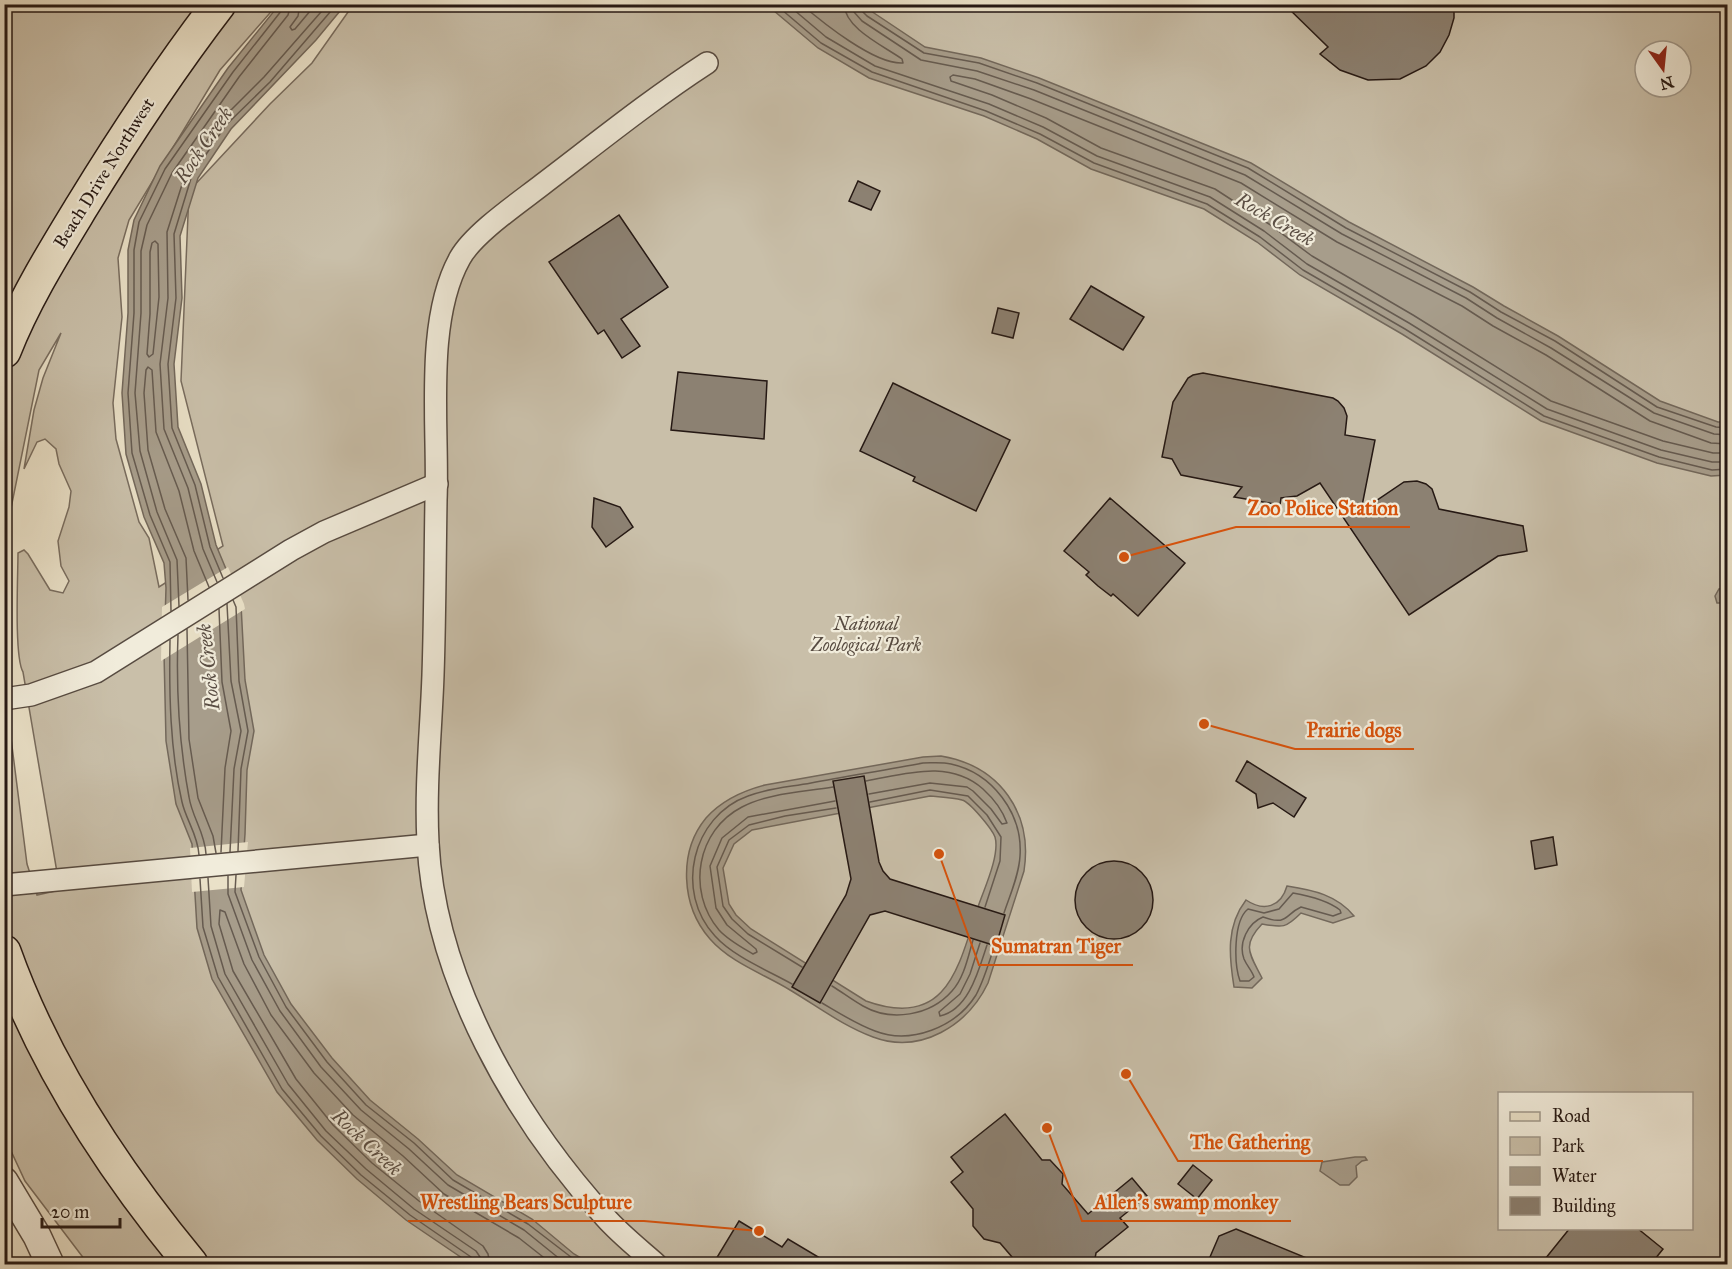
<svg xmlns="http://www.w3.org/2000/svg" width="1732" height="1269" font-family="'IM FELL Great Primer',serif">
<style>
.green{fill:#c9bfa9;stroke:#786c5e;stroke-width:1.5;fill-rule:evenodd}
.water{fill:#a79d8b;stroke:#73685b;stroke-width:1.5;fill-rule:evenodd}
.pier{fill:#eae1c8}
.lines{fill:none;stroke-linecap:round;stroke-linejoin:round}
.shore{stroke:#665b50;stroke-width:1.5}
.building{fill:#8c8172;stroke:#261914;stroke-width:1.5}
.minor-casing{stroke:#574b41;stroke-width:24}
.tertiary-casing{stroke:#574b41;stroke-width:30}
.primary-casing{stroke:#261914;stroke-width:36}
.minor{stroke:#f1ecdb;stroke-width:21}
.tertiary{stroke:#f1ecdb;stroke-width:27}
.primary{stroke:#eae1c8;stroke-width:33}
.labels{text-anchor:middle;dominant-baseline:central;stroke-width:4.5;stroke-linejoin:round;paint-order:stroke}
.street-label{font-size:18px;fill:#261914;stroke:#f1ecdb}
.park-label{font-size:18px;font-style:italic;fill:#574b41;stroke:#f1ecdb}
.water-label{font-size:20px;font-style:italic;fill:#5a4e44;stroke:#f1ecdb}
.leader{fill:none;stroke:#d5530d;stroke-width:2}
.callout-dot{fill:#d5530d;stroke:#f1ecdb;stroke-width:2}
.callout-label{font-size:20px;text-anchor:middle;font-weight:bold;fill:#d5530d;stroke:#f1ecdb;stroke-width:4.5;stroke-linejoin:round;paint-order:stroke}
</style>
<rect width="100%" height="100%" fill="#eae1c8"/>
<filter id="stains"><feTurbulence type="fractalNoise" baseFrequency=".00333" numOctaves="4"/><feColorMatrix values="0 0 0 0 .2 0 0 0 0 .09 0 0 0 0 .02 0 0 0 .5 -.17"/></filter>
<radialGradient id="worn" r=".72"><stop offset=".6" stop-color="#630" stop-opacity="0"/><stop offset="1" stop-color="#630" stop-opacity=".3"/></radialGradient>
<!-- green -->
<path class="green" d="M5,5H277L220,70L129,220L118,258L122,317L113,403L116,439L139,522L149,538L159,587L223,546L181,381L189,191L270,104L312,63L353,5H1727V1264H88L25,1181L5,1138ZM1645,51H1681V87H1645ZM61,333L43,378L34,410L24,469L37,442L45,439L56,449L59,464L71,491L69,507L58,541L61,566L69,581L63,593L50,590L28,554L24,550L18,553C18,575 14,657 23,672L60,890L37,895L27,864L7,707L8,523L39,370ZM1500,1094H1692V1228H1500Z"/>
<!-- water -->
<g class="water">
<polygon points="279,5 345,5 316,40 231,129 198,178 180,236 182,298 174,364 178,427 201,484 216,545 241,605 245,680 254,731 247,770 245,834 241,890 264,955 291,1004 332,1058 370,1100 418,1139 457,1175 532,1219 574,1254 591,1264 471,1264 406,1220 357,1179 317,1140 277,1092 212,979 197,928 192,844 176,804 166,741 164,653 166,588 164,563 144,517 126,454 122,393 128,313 128,250 134,220 160,166 228,68"/>
<polygon points="767,5 864,5 871,11 925,47 981,58 1039,78 1251,163 1349,222 1473,287 1504,306 1558,336 1660,401 1718,422 1727,422 1727,475 1711,476 1657,463 1541,421 1402,334 1300,275 1257,242 1204,209 1091,169 1037,139 984,116 869,78 818,48"/>
<polygon points="1727,582 1727,599 1723,603 1717,603 1715,596 1719,589 1723,588"/>
<path d="M941,756C1000,766 1033,813 1024,871L988,983C968,1025 921,1055 873,1037C843,1026 817,1006 790,990C764,974 731,963 710,939C681,906 678,852 706,818C722,800 742,791 765,785L923,757ZM930,796C940,797 952,797 962,800C970,802 992,829 995,837C1000,854 985,887 979,904C959,964 949,1031 866,1001L751,929L736,915L729,904L723,868L734,844L752,830Z"/>
<path d="M1287,886C1313,890 1337,895 1354,916L1333,923L1301,913C1286,928 1283,928 1262,924C1241,946 1250,954 1262,978L1252,988L1234,987C1229,956 1226,926 1246,900C1264,912 1281,907 1287,886Z"/>
<polygon points="1355,1157 1365,1157 1367,1160 1362,1161 1356,1166 1357,1177 1349,1185 1340,1185 1320,1171 1322,1162"/>
</g>
<!-- pier -->
<g class="pier">
<polygon points="228,567 244,604 245,609 161,661 162,607"/>
<polygon points="248,842 244,887 192,892 190,848"/>
</g>
<g class="lines">
<!-- shore -->
<g class="shore">
<polyline points="300,4 298,16 290,27 292,30 295,29 316,4"/>
<polyline points="775,4 821,43 872,72 986,111 1040,134 1094,163 1207,204 1260,237 1303,270 1405,329 1544,416 1659,457 1712,470 1728,469"/>
<polyline points="787,4 826,37 875,66 989,104 1043,127 1097,156 1210,197 1264,231 1307,264 1409,323 1547,409 1661,450 1712,462 1728,462"/>
<path d="M801,4C822,22 875,65 903,63L902,59C884,46 845,29 844,4"/>
<polyline points="853,4 854,12 862,21 921,60 977,71 1034,90 1245,175 1342,234 1466,298 1497,318 1551,348 1654,413 1714,434 1728,435"/>
<polyline points="861,4 861,10 867,16 924,53 979,63 1037,83 1248,168 1346,228 1470,292 1501,312 1555,341 1657,407 1716,427 1728,428"/>
<polygon points="155,241 158,244 159,297 153,354 149,357 147,354 150,314 150,252 152,243"/>
<polyline points="1728,444 1711,443 1650,421 1546,355 1493,326 1462,306 1337,242 1241,183 1031,99 975,79 953,75 950,77 951,81 992,95 1046,118 1101,148 1215,189 1269,224 1312,256 1413,315 1551,401 1663,441 1713,453 1728,453"/>
<polyline points="223,578 210,547 195,485 172,428 168,364 176,298 174,234 192,175 226,125 270,82 337,4"/>
<polyline points="217,582 203,549 188,488 164,429 160,364 168,298 167,232 186,172 220,121 264,77 328,4"/>
<polyline points="188,600 186,558 165,509 148,450 144,393 146,370 148,367 152,370 156,432 179,491 194,551 209,587"/>
<polyline points="233,600 236,607 239,681 248,731 241,769 238,851"/>
<polyline points="227,604 231,681 241,731 234,769 230,852"/>
<polyline points="179,606 177,560 157,512 140,451 135,393 141,313 141,251 147,225 172,173 239,77 288,15 291,4"/>
<polyline points="219,609 222,682 231,731 225,768 221,852"/>
<polyline points="171,611 170,562 150,515 132,453 128,393 134,313 134,250 139,222 165,169 233,72 282,10 283,4"/>
<polyline points="187,629 189,739 198,798 213,836 216,853"/>
<path d="M178,635C176,689 179,743 189,797C192,817 205,833 206,854"/>
<path d="M170,640C169,693 170,750 182,802C186,820 198,835 199,855"/>
<path d="M866,781C906,774 949,759 983,789C994,799 1002,809 1007,823L1002,824L991,809L973,791L967,787L930,783L869,794"/>
<path d="M833,787C804,792 768,793 742,807C697,830 686,891 719,930C728,940 741,947 753,954L757,952L756,949L727,925L716,908L710,866L722,838L748,817L835,801"/>
<polyline points="870,802 930,790 968,796 987,815 1001,837 1000,861 985,907"/>
<polyline points="236,875 235,892 259,957 286,1007 327,1062 366,1105 414,1143 453,1180 528,1224 580,1264"/>
<polyline points="228,876 228,894 252,960 280,1011 321,1067 361,1110 409,1149 448,1185 524,1230 566,1264"/>
<polyline points="208,878 211,926 225,974 288,1084 326,1131 366,1169 414,1209 476,1251 480,1257 481,1264"/>
<polyline points="200,879 203,927 218,977 282,1089 321,1136 361,1175 410,1215 471,1257 473,1264"/>
<path d="M1293,893C1310,896 1327,900 1340,910L1341,913L1333,916L1301,907C1284,915 1288,926 1263,917C1248,923 1238,943 1244,959C1247,966 1252,971 1254,977L1249,981H1240C1234,964 1233,921 1248,909L1264,913L1279,909Z"/>
<path d="M980,943L970,974L960,994L939,1012L940,1016C969,1010 979,969 987,945"/>
<polyline points="802,967 748,934 732,919 723,906 717,867 729,840 749,825 785,816 836,808"/>
<path d="M792,984C767,970 734,957 715,936C674,892 692,816 748,796C768,788 790,787 811,783C848,776 886,770 923,763C933,763 942,762 951,764C992,773 1023,813 1020,856C1019,875 1010,895 1004,913"/>
<path d="M832,986C842,992 852,1000 863,1006C891,1022 930,1016 952,991C964,978 968,957 973,940"/>
<path d="M822,1003C839,1013 856,1024 875,1031C911,1045 956,1027 976,995C984,980 989,963 994,947"/>
<polyline points="490,1264 488,1254 483,1246 419,1201 372,1163 333,1125 296,1079 233,971 219,924 220,910 225,912 244,964 271,1015 314,1073 353,1115 403,1156 444,1194 519,1238 552,1264"/>
</g>
</g>
<!-- building -->
<g class="building">
<polygon points="1284,4 1454,4 1454,18 1449,35 1440,52 1426,66 1400,79 1368,80 1340,70 1320,54 1328,47"/>
<polygon points="858,181 880,191 871,210 849,201"/>
<polygon points="619,215 668,287 621,319 640,346 622,358 604,330 598,334 549,262"/>
<polygon points="1091,286 1144,317 1123,350 1070,319"/>
<polygon points="998,308 1019,313 1013,338 992,333"/>
<polygon points="678,372 767,381 764,439 671,430"/>
<polygon points="1203,373 1333,398 1338,401 1344,408 1347,416 1345,435 1375,440 1361,511 1404,482 1417,481 1426,484 1432,489 1439,509 1523,526 1527,551 1498,556 1409,615 1320,483 1297,496 1281,498 1280,505 1234,497 1242,487 1181,475 1172,459 1162,457 1173,402 1188,378 1193,375"/>
<polygon points="893,383 1010,440 976,511 913,481 915,477 860,451"/>
<polygon points="594,498 620,507 633,527 606,547 592,527"/>
<polygon points="1110,498 1185,563 1138,616 1113,594 1111,596 1098,586 1086,575 1089,572 1064,551"/>
<polygon points="1247,761 1306,798 1294,817 1273,803 1258,808 1256,794 1236,781"/>
<polygon points="864,776 879,862 883,871 890,879 1005,915 996,946 885,911 870,915 820,1003 792,987 846,895 851,879 833,781"/>
<polygon points="1553,837 1557,865 1535,869 1531,841"/>
<circle cx="1114" cy="900" r="39"/>
<polygon points="1005,1114 1042,1160 1050,1160 1063,1174 1062,1184 1088,1214 1132,1178 1147,1196 1120,1218 1128,1227 1096,1253 1094,1264 1018,1264 1000,1243 984,1239 973,1226 973,1209 951,1182 963,1172 951,1157"/>
<polygon points="1193,1165 1212,1180 1197,1199 1178,1184"/>
<polygon points="739,1221 782,1247 788,1239 830,1264 713,1264"/>
<polygon points="1570,1228 1637,1228 1663,1249 1651,1264 1541,1264"/>
<polygon points="1236,1229 1321,1264 1207,1264 1219,1236"/>
</g>
<g class="lines">
<!-- minor casing -->
<g class="minor-casing">
<g id="minor">
<polyline points="4,699 31,695 96,672 291,550 324,532 437,484"/>
<polyline points="4,885 428,845"/>
<path d="M656,1264C639,1249 620,1234 605,1217C515,1118 435,979 428,843C425,787 431,731 433,675C435,617 435,558 436,500C439,428 424,322 460,258C474,233 520,202 543,184C597,143 650,100 707,63"/>
</g>
</g>
<!-- tertiary casing -->
<g class="tertiary-casing">
<polyline id="tertiary" points="4,1181 37,1236 50,1264"/>
</g>
<!-- primary casing -->
<g class="primary-casing">
<g id="primary">
<path d="M4,351C24,300 54,252 82,206C125,136 169,69 219,4"/>
<path d="M4,952C45,1067 114,1171 191,1264"/>
</g>
</g>
<!-- minor -->
<use href="#minor" class="minor"/>
<!-- tertiary -->
<use href="#tertiary" class="tertiary"/>
<!-- primary -->
<use href="#primary" class="primary"/>
</g>
<g class="labels">
<!-- street labels -->
<g class="street-label">
<text transform="translate(104 173) rotate(-58)">Beach Drive Northwest</text>
</g>
<!-- park labels -->
<g class="park-label">
<text x="866" y="624">National<tspan x="866" dy="21">Zoological Park</tspan></text>
</g>
<!-- water labels -->
<g class="water-label">
<text transform="translate(203 145) rotate(-56)">Rock Creek</text>
<text transform="translate(1275 219) rotate(30)">Rock Creek</text>
<text transform="translate(208 667) rotate(-96)">Rock Creek</text>
<text transform="translate(367 1142) rotate(43)">Rock Creek</text>
</g>
</g>
<!-- callouts -->
<path class="leader" d="M1124 557L1236 527H1410M1204 724L1295 749H1414M939 854L979 965H1133M1126 1074L1178 1161H1323M759 1231L644 1221H408M1047 1128L1082 1221H1291"/>
<g class="callout-dot">
<circle cx="1124" cy="557" r="6"/>
<circle cx="1204" cy="724" r="6"/>
<circle cx="939" cy="854" r="6"/>
<circle cx="1126" cy="1074" r="6"/>
<circle cx="759" cy="1231" r="6"/>
<circle cx="1047" cy="1128" r="6"/>
</g>
<g class="callout-label">
<text x="1323" y="515">Zoo Police Station</text>
<text x="1354" y="737">Prairie dogs</text>
<text x="1056" y="953">Sumatran Tiger</text>
<text x="1250" y="1149">The Gathering</text>
<text x="526" y="1209">Wrestling Bears Sculpture</text>
<text x="1186" y="1209">Allen's swamp monkey</text>
</g>
<!-- margin -->
<rect width="1732" height="1269" fill="none" stroke="#eae1c8" stroke-width="24"/>
<rect x="6" y="6" width="1720" height="1257" fill="none" stroke="#261914" stroke-width="3"/>
<rect x="12" y="12" width="1708" height="1245" fill="none" stroke="#261914" stroke-width="1.5"/>
<!-- legend -->
<rect x="1498" y="1092" width="195" height="138" fill="#f1ecdb" stroke="#a0988b" stroke-width="1.5"/>
<rect x="1510" y="1112" width="30" height="9" fill="#eae1c8" stroke="#a0988b" stroke-width="1.5"/>
<text x="1552" y="1122" font-size="18" fill="#261914">Road</text>
<rect x="1510" y="1137" width="30" height="18" fill="#c9bfa9" stroke="#a0988b" stroke-width="1.5"/>
<text x="1552" y="1152" font-size="18" fill="#261914">Park</text>
<rect x="1510" y="1167" width="30" height="18" fill="#a79d8b" stroke="#a0988b" stroke-width="1.5"/>
<text x="1552" y="1182" font-size="18" fill="#261914">Water</text>
<rect x="1510" y="1197" width="30" height="18" fill="#8c8172" stroke="#a0988b" stroke-width="1.5"/>
<text x="1552" y="1212" font-size="18" fill="#261914">Building</text>
<!-- north arrow -->
<g transform="translate(1663 69) rotate(165)"><circle r="28" fill="#f1ecdb" stroke="#a0988b" stroke-width="1.5"/>
<path d="M0-4.5L10 22L0 15L-10 22Z" fill="#8f2418"/>
<text y="-9" font-size="16" font-weight="bold" text-anchor="middle" fill="#261914">N</text>
</g>
<!-- scale -->
<path d="M42 1218v9h78v-9" fill="none" stroke="#261914" stroke-width="3"/>
<text x="51" y="1218" font-size="18" fill="#261914" stroke="#f1ecdb" stroke-width="4.5" paint-order="stroke">20 m</text>
<rect width="100%" height="100%" filter="url(#stains)"/>
<rect width="100%" height="100%" fill="url(#worn)"/>
</svg>
